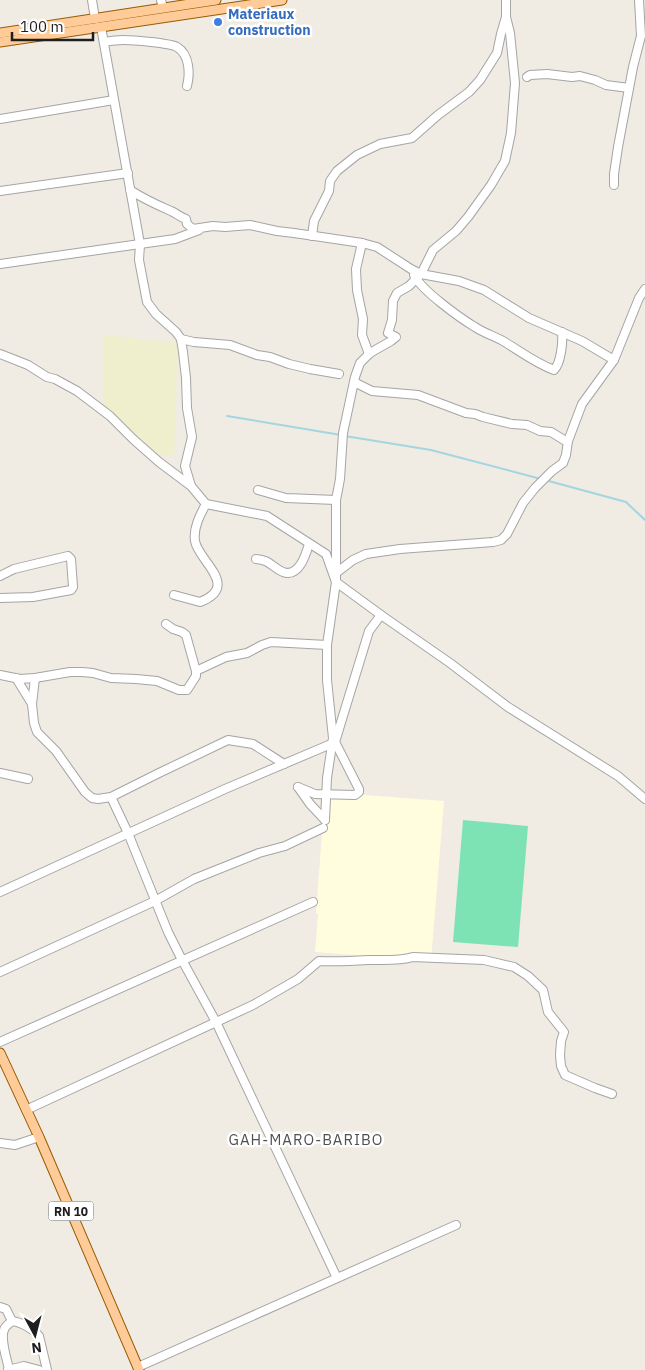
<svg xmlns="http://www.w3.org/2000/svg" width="645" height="1370" font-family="'IBM Plex Sans',sans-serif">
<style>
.education{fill:#fffddd}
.farmland{fill:#efefce}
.pitch{fill:#7de3b4}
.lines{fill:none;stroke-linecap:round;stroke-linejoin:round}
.stream{stroke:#a2d6e0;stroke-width:2}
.minor-casing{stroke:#a5a5a5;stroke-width:10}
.major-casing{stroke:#985b00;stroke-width:11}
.minor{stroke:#fff;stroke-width:8}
.major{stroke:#fc9;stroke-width:9}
.shop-dot{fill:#3f7fe0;stroke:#fff;stroke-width:2}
.labels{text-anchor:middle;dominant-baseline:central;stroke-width:5;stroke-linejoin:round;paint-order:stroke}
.shield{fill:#fff;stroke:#626262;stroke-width:1}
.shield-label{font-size:12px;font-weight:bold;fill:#1e1e1e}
.shop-label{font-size:14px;font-weight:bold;fill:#366cbe;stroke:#fff;text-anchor:start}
.neighbourhood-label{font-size:15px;letter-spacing:1px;fill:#515151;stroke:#fff}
</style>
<rect width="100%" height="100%" fill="#f0ebe3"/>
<!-- education -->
<polygon class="education" points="325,792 444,801 431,961 315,952 318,914 316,913"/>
<!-- farmland -->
<polygon class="farmland" points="103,335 178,343 174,455 153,456 103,407"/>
<!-- pitch -->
<polygon class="pitch" points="463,820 528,826 518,947 453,942"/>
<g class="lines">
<!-- stream -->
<g class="stream">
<polyline points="227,416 341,435"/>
<polyline points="345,436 431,450 541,479"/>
<polyline points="545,480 626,502 645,520"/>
</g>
<!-- minor casing -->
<g class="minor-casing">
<g id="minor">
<polyline points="92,0 95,19"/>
<polyline points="161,0 163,8"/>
<polyline points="101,27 140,244 139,260 147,302 156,314 176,332 181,339 183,352 186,378 187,408 192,437 185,466 191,486 206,504 267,516 326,554 336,582 381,615 450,663 508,707 618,776 645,799"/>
<path d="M104,42C110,41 117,40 123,40C133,40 170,43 177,47C190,55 190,74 187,86"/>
<polyline points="527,77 530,75 547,74 572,77 580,76 595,80 606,85 629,88"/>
<polyline points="0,119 114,100"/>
<polyline points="614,185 614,174 618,147 633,67 641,36 639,0"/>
<path d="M130,190C144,199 157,205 171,211C176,213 180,217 186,219L187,224L193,229L213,226L225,227L250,225L277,231L294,233L362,243L377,247L411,269L421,274L459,281L484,290L529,318L582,341L614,360"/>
<polyline points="0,191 128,173"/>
<polyline points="312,236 314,221 329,191 330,181 337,171 357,155 380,144 412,138 438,115 469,92 480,80 497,53 501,34 506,17"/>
<polyline points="362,243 356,269 357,290 363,319 362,335 369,354"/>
<polyline points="0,264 175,239 199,230"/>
<path d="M414,275C421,290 460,318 475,327C484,333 494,336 503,341C520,351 535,363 554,370C561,363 563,342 562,332"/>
<polyline points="181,339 194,342 230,345 257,355 270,357 289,364 310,369 339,374"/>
<polyline points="0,354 28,365 47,377 55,379 77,391 110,416 133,439 159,462 191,486"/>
<polyline points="354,382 372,391 418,395 466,413 475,414 483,417 512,424 527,425 540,431 551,432 564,440 568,441"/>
<polyline points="258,490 286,498 336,500"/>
<path d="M256,559C271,560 271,567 283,572C299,578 306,554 309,544"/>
<polyline points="336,573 336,500 340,479 343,433 355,377 360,363 370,353 391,341 396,337 388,333 392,320 393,301 397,293 409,286 421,274 433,250 456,231 468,217 491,185 505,161 511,133 515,83 510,33 506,17 506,0"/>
<polyline points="0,576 14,569 68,556 71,559 73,587 71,590 33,597 0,598"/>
<path d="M174,595L200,602C241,586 198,561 195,541C193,528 200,515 206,504"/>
<polyline points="196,671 226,657 247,653 262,645 271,642 327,645"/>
<polyline points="0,675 20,679 35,678 70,672 82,672 93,673 111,678 136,679 157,681 179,690 187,690 196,676 196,671 186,635 182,632 173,629 166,624"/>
<polyline points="16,678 32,704 34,723 37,732 56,751 85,792 92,798 98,799 111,797 159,773 228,740 253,744 284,764"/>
<polyline points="32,704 35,678"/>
<polyline points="335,742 369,631 381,615"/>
<polyline points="0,773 28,779"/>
<polyline points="298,787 315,794 355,795 359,792 359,789 333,738"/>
<polyline points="298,787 310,804 325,820"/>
<polyline points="111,797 128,833 168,932 182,960 216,1022 337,1278"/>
<polyline points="325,820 327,778 333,738 327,680 327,645 336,582 336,573 353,560 366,554 400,549 493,542 501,540 507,534 523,503 535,488 552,471 563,463 566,455 568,441 582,404 614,360 639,298 645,289"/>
<polyline points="0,892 225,789 331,744"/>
<polyline points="0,972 155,901 194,879 259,853 285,846 323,828"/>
<polyline points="0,1042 313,902"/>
<path d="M26,1110L253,1005L298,979L319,961C337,962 353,961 370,960C385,960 399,961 413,957L484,960L514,967L528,976L543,990L548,1012L564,1032L561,1041L560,1055L561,1066L565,1075L595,1088L612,1094"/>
<polyline points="0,1143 15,1145 39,1137"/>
<polyline points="0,1307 6,1309 12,1321"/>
<polyline points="138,1367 456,1225"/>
<path d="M9,1369C7,1360 0,1339 4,1330C5,1326 9,1324 12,1321C21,1322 33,1329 39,1336L47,1370"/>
<polyline points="8,1370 24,1366 39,1370"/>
</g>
</g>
<!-- major casing -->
<g class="major-casing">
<g id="major">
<polyline points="0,33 216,0"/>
<polyline points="0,42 282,0"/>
<polyline points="0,1053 39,1137 139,1370"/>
</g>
</g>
<!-- minor -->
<use href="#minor" class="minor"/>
<!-- major -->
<use href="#major" class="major"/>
</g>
<!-- markers -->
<circle class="shop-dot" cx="218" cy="22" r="5"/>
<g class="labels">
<!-- shield labels -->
<rect class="shield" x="48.5" y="1201.5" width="45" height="19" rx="4"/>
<g class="shield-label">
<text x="71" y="1211">RN 10</text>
</g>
<!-- shop labels -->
<g class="shop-label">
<text x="228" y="14">Materiaux<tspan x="228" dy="16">construction</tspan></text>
</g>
<!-- neighbourhood labels -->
<g class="neighbourhood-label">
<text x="306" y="1139">GAH-MARO-BARIBO</text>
</g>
</g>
<!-- north arrow -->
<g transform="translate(35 1335) rotate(173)" stroke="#ffffff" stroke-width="4" paint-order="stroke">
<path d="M0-4L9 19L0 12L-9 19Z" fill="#1e1e1e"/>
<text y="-8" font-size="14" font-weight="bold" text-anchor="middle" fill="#1e1e1e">N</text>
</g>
<!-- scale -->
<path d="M12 32v8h81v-8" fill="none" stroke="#1e1e1e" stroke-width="2.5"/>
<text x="20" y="32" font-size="15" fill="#1e1e1e" stroke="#ffffff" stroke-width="4" paint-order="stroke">100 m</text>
</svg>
